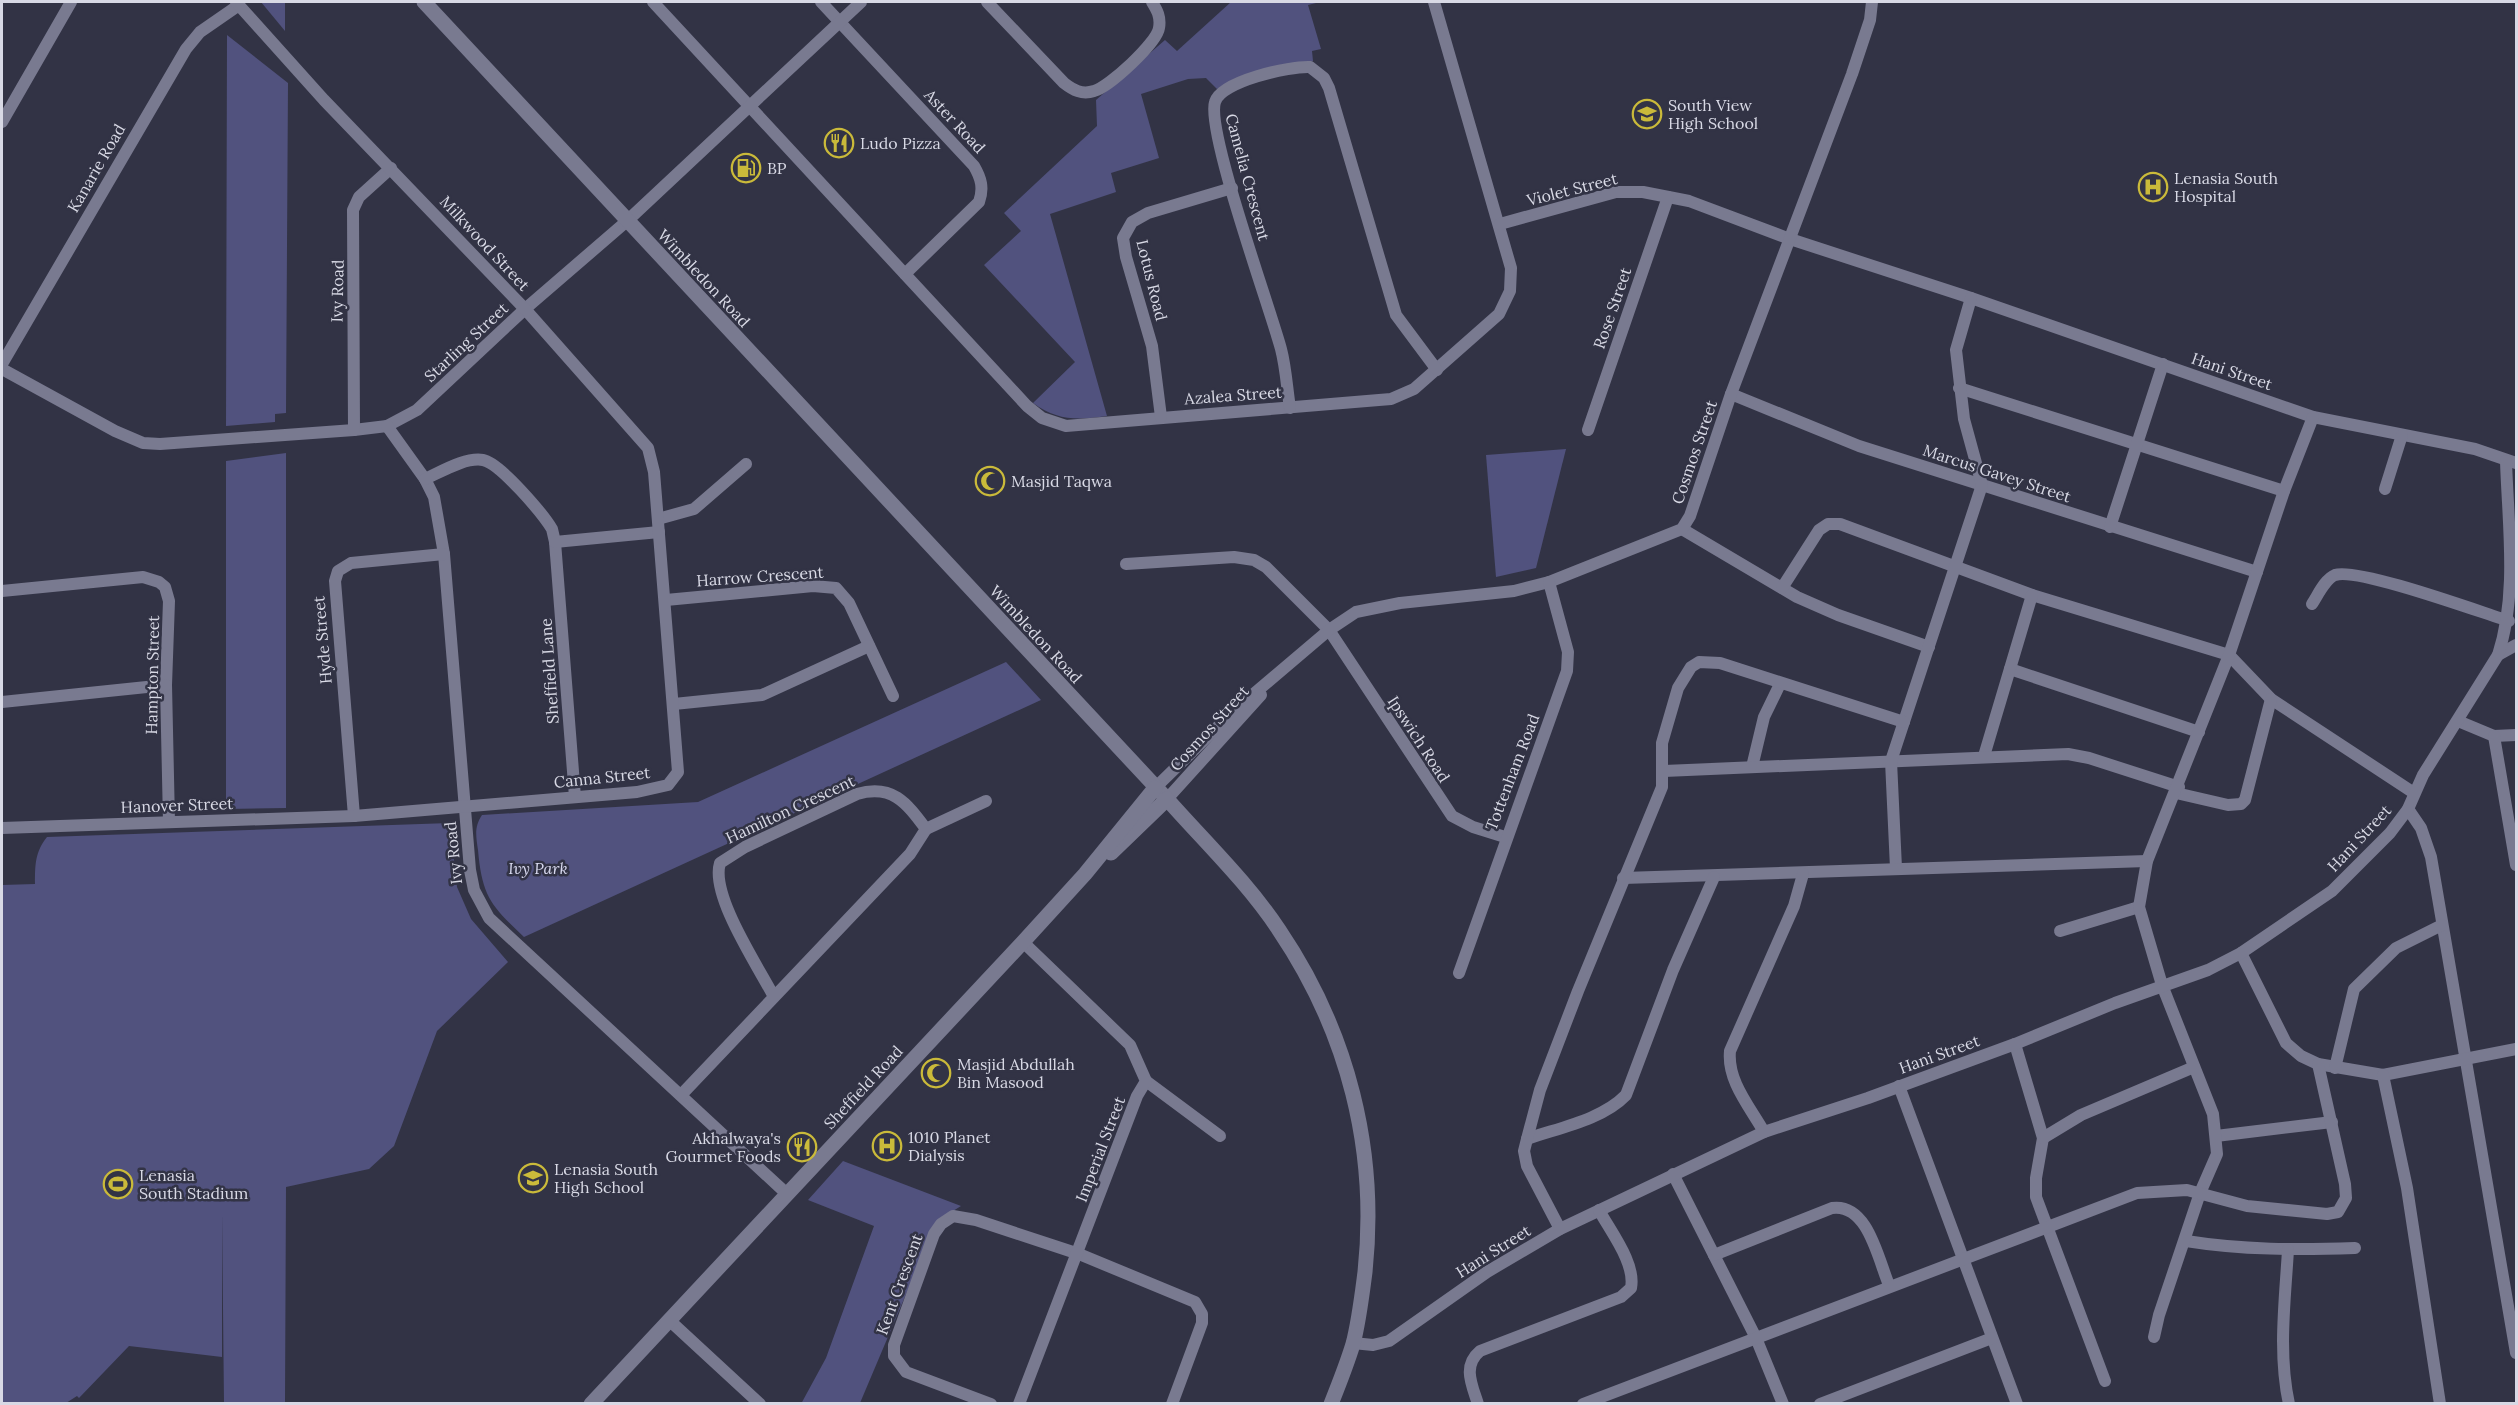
<svg xmlns="http://www.w3.org/2000/svg" width="2518" height="1405" font-family="Lora,serif">
<style>
.green{fill:#51527e}
.lines{fill:none;stroke-linecap:round;stroke-linejoin:round}
.minor{stroke:#797a90;stroke-width:12}
.tertiary{stroke:#797a90;stroke-width:15}
.labels{text-anchor:middle;dominant-baseline:central;stroke-width:5;stroke-linejoin:round;paint-order:stroke}
.poi-label{font-size:16px;fill:#d8d9e5;stroke:#323345;text-anchor:start}
.street-label{font-size:16px;fill:#d8d9e5;stroke:#323345}
.park-label{font-size:16px;font-style:italic;fill:#d8d9ef;stroke:#323345}
</style>
<rect width="100%" height="100%" fill="#323345"/>
<!-- green -->
<g class="green">
<polygon points="261,2 285,2 285,31"/>
<path d="M1231,2H1320L1308,5L1321,49L1312,51L1313,61L1229,82L1217,89L1206,78L1188,79L1141,94L1159,158L1111,173L1116,192L1050,214L1107,416C1078,420 1057,421 1033,403L1075,362L984,265L1021,231L1004,213L1097,126L1096,100L1165,40L1177,51Z"/>
<polygon points="227,35 288,83 286,413 275,414 275,422 226,426"/>
<polygon points="1566,449 1536,568 1496,577 1486,455"/>
<polygon points="286,453 286,808 226,809 226,461"/>
<path d="M1006,662L1041,700L524,937C491,906 482,896 478,850C476,836 474,827 482,815L698,802Z"/>
<path d="M450,823L457,887L471,919L508,962L437,1031L394,1146L369,1169L286,1187L285,1403H224L222,1214V1357L129,1346L79,1398L77,1396L66,1403H2V885L35,884C35,865 35,852 47,837Z"/>
<polygon points="843,1161 961,1206 937,1221 860,1403 801,1404 826,1358 874,1226 808,1200"/>
</g>
<g class="lines">
<!-- minor -->
<g class="minor">
<polyline points="653,2 1027,406 1042,418 1066,426 1391,399 1414,389 1499,314 1510,291 1511,268 1434,2"/>
<path d="M821,2L974,166C981,178 984,188 979,202L905,274"/>
<path d="M987,2L1064,83C1073,90 1082,95 1094,91C1109,87 1157,43 1159,28C1161,17 1157,10 1152,2"/>
<polyline points="2,122 71,2"/>
<polyline points="1500,224 1616,192 1643,192 1689,201 1790,239 1971,298 2313,417 2475,449 2516,463"/>
<polyline points="2,364 186,49 200,32 239,5"/>
<polyline points="2,369 115,431 143,443 160,444 354,430 387,426 417,410 525,309 627,221 861,2"/>
<polyline points="1959,388 2284,491"/>
<polyline points="1731,394 1859,446 2257,572"/>
<path d="M1290,408C1287,389 1286,368 1281,349C1270,308 1206,131 1215,102C1221,81 1290,66 1310,67L1324,78L1329,88L1396,315L1437,370"/>
<polyline points="1161,417 1152,346 1126,257 1123,238 1132,222 1148,213 1232,188"/>
<polyline points="387,426 425,479 434,497 444,554 470,870 474,890 489,918 787,1194"/>
<polyline points="354,430 353,210 359,197 391,168"/>
<polyline points="1588,430 1668,197"/>
<path d="M425,479C441,472 465,457 483,460C500,463 543,514 552,529L555,542L575,797"/>
<polyline points="2385,489 2402,435"/>
<polyline points="658,519 694,509 746,464"/>
<polyline points="2110,527 2163,364"/>
<polyline points="1682,529 1797,597 1838,615 1929,647"/>
<polyline points="555,542 659,532"/>
<polyline points="1126,564 1234,557 1254,560 1266,567 1329,630 1452,816 1473,827 1505,837"/>
<polyline points="1782,588 1819,530 1828,524 1840,524 2032,595 2229,655 2271,699 2414,793"/>
<polyline points="2,591 143,577 159,582 165,587 169,601 166,685 169,822"/>
<polyline points="666,600 813,586 836,588 849,603 893,696"/>
<path d="M2312,604C2318,595 2325,579 2335,575C2357,567 2480,612 2509,621"/>
<polyline points="2498,655 2516,645"/>
<polyline points="2010,669 2199,732"/>
<polyline points="2,702 166,685"/>
<polyline points="674,704 762,695 869,646"/>
<polyline points="2458,721 2494,736 2516,735"/>
<polyline points="2494,736 2516,865"/>
<polyline points="1984,756 2032,595"/>
<polyline points="1752,767 1764,717 1780,684"/>
<polyline points="1664,771 2068,754 2089,758 2179,787"/>
<polyline points="1155,788 1237,708 1329,630 1356,612 1400,603 1514,591 1549,582 1682,529 1690,516 1731,394 1852,74 1870,20 1872,2"/>
<polyline points="2176,793 2228,805 2241,804 2245,800 2271,699"/>
<polyline points="1167,799 1261,695"/>
<polyline points="2408,809 2421,828 2431,857 2516,1353"/>
<polyline points="354,816 335,581 338,571 351,563 444,554"/>
<polyline points="2,828 354,816 637,792 668,785 678,772 654,472 648,448 525,309 324,100 236,2"/>
<polyline points="926,829 986,801"/>
<polyline points="1896,868 1891,761 1982,485 1964,419 1956,350 1971,298"/>
<polyline points="1623,878 2147,861"/>
<polyline points="2060,931 2139,907"/>
<polyline points="2241,953 2286,1043 2301,1056 2318,1064 2383,1075 2516,1049"/>
<polyline points="1459,973 1567,671 1568,652 1549,582"/>
<polyline points="2015,1044 2043,1138 2036,1178 2036,1197 2105,1381"/>
<polyline points="2335,1068 2354,989 2396,948 2442,925"/>
<polyline points="2383,1075 2407,1188 2440,1404"/>
<polyline points="1146,1081 1220,1136"/>
<polyline points="1899,1086 2017,1404"/>
<path d="M682,1094L910,854L926,829C906,802 892,784 857,794L745,847L720,863C710,895 758,966 774,997"/>
<path d="M1764,1132C1750,1107 1727,1081 1730,1051L1794,906L1803,874"/>
<polyline points="2216,1136 2332,1122"/>
<polyline points="2043,1138 2081,1115 2194,1067"/>
<path d="M1527,1139C1558,1128 1602,1120 1626,1095L1673,970L1714,877"/>
<polyline points="1673,1174 1756,1338 1783,1404"/>
<polyline points="1560,1229 1527,1166 1524,1151 1527,1139 1540,1090 1578,991 1662,787 1662,743 1678,688 1691,667 1699,662 1720,663 1904,722"/>
<path d="M2186,1241C2242,1250 2298,1250 2355,1248"/>
<path d="M2288,1250C2285,1301 2278,1353 2289,1404"/>
<path d="M1714,1255L1832,1208C1868,1203 1878,1259 1889,1285"/>
<polyline points="669,1320 760,1404"/>
<polyline points="2154,1337 2159,1315 2200,1193 2217,1154 2213,1114 2162,985 2139,907 2147,861 2229,655 2284,491 2313,417"/>
<path d="M1353,1343L1373,1345L1389,1341L1487,1272L1560,1229L1764,1132L1868,1098L2015,1044L2115,1003L2208,970L2241,953L2332,891L2390,833L2408,809L2423,775L2498,655C2518,594 2508,525 2506,461"/>
<polyline points="991,1404 906,1372 894,1356 894,1345 934,1234 941,1224 953,1216 976,1220 1079,1254 1195,1302 1202,1314 1202,1323 1172,1404"/>
<polyline points="1019,1404 1137,1096 1146,1081 1130,1045 1023,942"/>
<path d="M1478,1404C1472,1385 1462,1366 1480,1351L1621,1297L1631,1288C1636,1263 1610,1231 1599,1210"/>
<polyline points="1583,1404 2137,1193 2187,1190 2247,1206 2327,1214 2338,1212 2346,1198 2345,1184 2318,1064"/>
<polyline points="1820,1404 1992,1338"/>
</g>
<!-- tertiary -->
<g class="tertiary">
<path d="M424,2L1167,799C1205,842 1248,883 1279,930C1348,1032 1378,1150 1365,1272C1362,1295 1359,1321 1353,1344C1347,1364 1339,1384 1331,1404"/>
<polyline points="1111,853 1167,799"/>
<polyline points="591,1404 1023,942 1085,874 1155,788"/>
</g>
</g>
<!-- icons -->
<defs>
<g id="school-ring" transform="scale(1.5)"><circle r="9.5" fill="#323345" stroke="#caba3a" stroke-width="1.5"/><path d="M0-5L7-2L0 1L-7-2ZM-4 1L0 2.5L4 1V4Q0 6-4 4Z" fill="#caba3a"/></g>
<g id="restaurant-ring" transform="scale(1.5)"><circle r="9.5" fill="#323345" stroke="#caba3a" stroke-width="1.5"/><path d="M-5-6h1v4h1v-4h1v4h1v-4h1v5L-1.5 .5V6h-2V.5L-5-1ZM5-6V6H3V1.5H1.5Q1.5-4 5-6Z" fill="#caba3a"/></g>
<g id="fuel-ring" transform="scale(1.5)"><circle r="9.5" fill="#323345" stroke="#caba3a" stroke-width="1.5"/><path d="M-5.5-6h7V0h2V4h1.3V-2.5L3-4.5l.8-.8L6-3V5H2.5V1h-1V6h-7ZM-4.2-4.7v3.2H.2V-4.7Z" fill="#caba3a"/></g>
<g id="hospital-ring" transform="scale(1.5)"><circle r="9.5" fill="#323345" stroke="#caba3a" stroke-width="1.5"/><path d="M-5-5h3v3.5h4V-5h3V5h-3V1.5h-4V5h-3Z" fill="#caba3a"/></g>
<g id="mosque-ring" transform="scale(1.5)"><circle r="9.5" fill="#323345" stroke="#caba3a" stroke-width="1.5"/><path d="M3.5-4.9A6 6 0 1 0 3.5 4.9A5 5 0 1 1 3.5-4.9Z" fill="#caba3a"/></g>
<g id="stadium-ring" transform="scale(1.5)"><circle r="9.5" fill="#323345" stroke="#caba3a" stroke-width="1.5"/><path d="M0-5a6.5 5 0 1 0 0 10a6.5 5 0 1 0 0-10ZM-3.5-1.8h7v3.6h-7Z" fill="#caba3a"/></g>
</defs>
<g fill-rule="evenodd">
<use href="#school-ring" x="1647" y="114"/>
<use href="#restaurant-ring" x="839" y="143"/>
<use href="#fuel-ring" x="746" y="168"/>
<use href="#hospital-ring" x="2153" y="187"/>
<use href="#mosque-ring" x="990" y="481"/>
<use href="#mosque-ring" x="936" y="1073"/>
<use href="#hospital-ring" x="887" y="1146"/>
<use href="#restaurant-ring" x="802" y="1147"/>
<use href="#school-ring" x="533" y="1178"/>
<use href="#stadium-ring" x="118" y="1184"/>
</g>
<g class="labels">
<!-- poi labels -->
<g class="poi-label">
<text x="1668" y="105">South View<tspan x="1668" dy="18">High School</tspan></text>
<text x="860" y="143">Ludo Pizza</text>
<text x="767" y="168">BP</text>
<text x="2174" y="178">Lenasia South<tspan x="2174" dy="18">Hospital</tspan></text>
<text x="1011" y="481">Masjid Taqwa</text>
<text x="957" y="1064">Masjid Abdullah<tspan x="957" dy="18">Bin Masood</tspan></text>
<text x="908" y="1137">1010 Planet<tspan x="908" dy="18">Dialysis</tspan></text>
<text x="781" y="1138" text-anchor="end">Akhalwaya's<tspan x="781" dy="18">Gourmet Foods</tspan></text>
<text x="554" y="1169">Lenasia South<tspan x="554" dy="18">High School</tspan></text>
<text x="139" y="1175">Lenasia<tspan x="139" dy="18">South Stadium</tspan></text>
</g>
<!-- street labels -->
<g class="street-label">
<text transform="translate(955 121) rotate(47)">Aster Road</text>
<text transform="translate(96 168) rotate(-60)">Kanarie Road</text>
<text transform="translate(1248 177) rotate(75)">Camelia Crescent</text>
<text transform="translate(1572 189) rotate(-14)">Violet Street</text>
<text transform="translate(485 243) rotate(47)">Milkwood Street</text>
<text transform="translate(704 278) rotate(47)">Wimbledon Road</text>
<text transform="translate(1152 280) rotate(76)">Lotus Road</text>
<text transform="translate(337 291) rotate(-89)">Ivy Road</text>
<text transform="translate(1612 308) rotate(-71)">Rose Street</text>
<text transform="translate(466 342) rotate(-43)">Starling Street</text>
<text transform="translate(2232 371) rotate(19)">Hani Street</text>
<text transform="translate(1233 395) rotate(-4)">Azalea Street</text>
<text transform="translate(1694 452) rotate(-71)">Cosmos Street</text>
<text transform="translate(1997 473) rotate(18)">Marcus Gavey Street</text>
<text transform="translate(760 576) rotate(-4)">Harrow Crescent</text>
<text transform="translate(1036 634) rotate(47)">Wimbledon Road</text>
<text transform="translate(322 640) rotate(-95)">Hyde Street</text>
<text transform="translate(549 671) rotate(-94)">Sheffield Lane</text>
<text transform="translate(152 675) rotate(-89)">Hampton Street</text>
<text transform="translate(1209 728) rotate(-48)">Cosmos Street</text>
<text transform="translate(1419 739) rotate(57)">Ipswich Road</text>
<text transform="translate(1512 772) rotate(-69)">Tottenham Road</text>
<text transform="translate(602 777) rotate(-6)">Canna Street</text>
<text transform="translate(177 805) rotate(-2)">Hanover Street</text>
<text transform="translate(790 809) rotate(-25)">Hamilton Crescent</text>
<text transform="translate(2359 838) rotate(-47)">Hani Street</text>
<text transform="translate(453 853) rotate(-96)">Ivy Road</text>
<text transform="translate(1939 1054) rotate(-20)">Hani Street</text>
<text transform="translate(863 1087) rotate(-47)">Sheffield Road</text>
<text transform="translate(1100 1149) rotate(-69)">Imperial Street</text>
<text transform="translate(1493 1251) rotate(-32)">Hani Street</text>
<text transform="translate(899 1284) rotate(-70)">Kent Crescent</text>
</g>
<!-- park labels -->
<g class="park-label">
<text x="538" y="868">Ivy Park</text>
</g>
</g>
<!-- border -->
<rect width="2518" height="1405" fill="none" stroke="#d8d9e5" stroke-width="6"/>
</svg>
